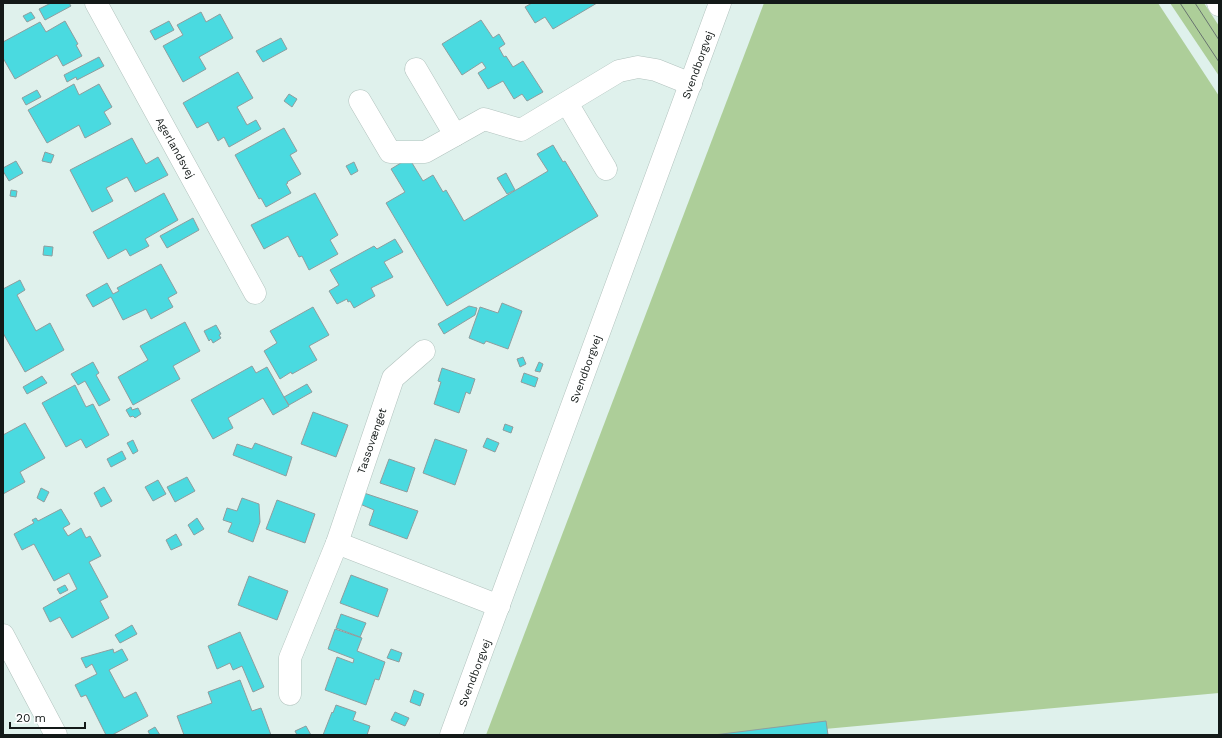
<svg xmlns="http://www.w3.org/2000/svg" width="1222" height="738" font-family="'Work Sans',sans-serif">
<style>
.green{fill:#adce99}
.building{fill:#4adae0;stroke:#8d9e9f}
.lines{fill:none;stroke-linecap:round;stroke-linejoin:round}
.minor-casing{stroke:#b2c3be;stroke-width:23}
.major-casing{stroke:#b2c3be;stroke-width:23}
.minor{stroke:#fff;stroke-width:22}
.major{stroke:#fff;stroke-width:22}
.tram{stroke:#687370;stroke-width:1}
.labels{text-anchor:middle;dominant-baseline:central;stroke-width:4;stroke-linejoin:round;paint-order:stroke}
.street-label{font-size:11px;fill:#131918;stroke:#fff}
</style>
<rect width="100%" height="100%" fill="#dff1ec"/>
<!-- green -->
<g class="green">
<polygon points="764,3 1158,3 1219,96 1219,693 759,735 486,735"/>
<polygon points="1170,3 1204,3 1219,26 1219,76"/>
</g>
<!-- building -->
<g class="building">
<polygon points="51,3 69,3 71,6 45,20 39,9"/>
<polygon points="532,3 597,3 553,29 545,17 535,23 525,7"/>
<polygon points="31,12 35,18 27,22 23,16"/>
<polygon points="201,12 206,22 220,14 233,38 199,57 206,69 183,82 163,46 183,35 177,25"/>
<polygon points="481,20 493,38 499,34 505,44 499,48 504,57 506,56 513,67 523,61 543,92 527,101 522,94 514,99 503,81 488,89 478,73 486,68 482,62 462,75 442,44"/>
<polygon points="65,21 78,44 76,45 82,56 63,66 57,55 15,79 3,58 3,42 40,22 46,32"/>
<polygon points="169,21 174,30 155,40 150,31"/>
<polygon points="281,38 287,49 263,62 256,51"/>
<polygon points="99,57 104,66 77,80 76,77 67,82 64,75"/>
<polygon points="238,72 253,98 237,107 247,125 256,120 261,129 229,147 224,137 218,141 208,122 197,128 183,103"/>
<polygon points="74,84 79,95 99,84 112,107 104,112 111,124 85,138 79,125 47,143 28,110"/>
<polygon points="37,90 41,97 26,105 22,98"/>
<polygon points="289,94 297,99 292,107 284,101"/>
<polygon points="284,128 297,151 290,155 301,174 287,182 288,183 286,184 291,193 266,207 261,198 259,199 235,155"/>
<polygon points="132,138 146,164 158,157 168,175 135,192 127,177 106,188 113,201 92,212 70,170"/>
<polygon points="553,145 563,162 565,161 598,216 447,306 386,203 405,192 391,169 409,158 423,181 433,175 443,192 446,190 464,221 548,171 537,154"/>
<polygon points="45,152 54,155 51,163 42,161"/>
<polygon points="16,161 23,173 9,181 3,171 3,168"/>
<polygon points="354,162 358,171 351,175 346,166"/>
<polygon points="506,173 515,190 507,194 497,178"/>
<polygon points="11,190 17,191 16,197 10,196"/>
<polygon points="164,193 178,220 145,239 149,246 130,256 126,249 108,259 93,232"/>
<polygon points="315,193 338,235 330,240 338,254 309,270 302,256 299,257 288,236 264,249 251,225"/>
<polygon points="193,218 199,230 167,248 160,236"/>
<polygon points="395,239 403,252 384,262 393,277 371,288 375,296 354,308 350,301 348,302 347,299 337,304 329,291 339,285 330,270 374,246 377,249"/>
<polygon points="44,246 53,247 52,256 43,255"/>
<polygon points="161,264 177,293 168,298 173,307 151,319 146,309 123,320 111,297 93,307 86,295 107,283 113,294 119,291 117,288"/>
<polygon points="20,280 25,290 17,295 36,331 50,323 64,350 25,372 3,333 3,289"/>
<polygon points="502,303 522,311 508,349 486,341 484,344 469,338 480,307 498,313"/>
<polygon points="469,306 477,308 475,315 444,334 438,324"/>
<polygon points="313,307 329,335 309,346 317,360 292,374 291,372 280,379 264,351 277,343 270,331"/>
<polygon points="185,322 200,351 173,366 180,379 133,405 118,377 148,360 140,346"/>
<polygon points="216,325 221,334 219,335 221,338 213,343 211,339 209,341 204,331"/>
<polygon points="523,357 526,364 520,367 517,359"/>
<polygon points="93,362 99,373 96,375 110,400 99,406 85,381 78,385 71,374"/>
<polygon points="539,362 543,364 540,372 535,371"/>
<polygon points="252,366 256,373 267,367 289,406 273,415 263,398 228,418 233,428 213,439 191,400"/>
<polygon points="442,368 475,379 470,394 466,392 459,413 434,404 441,382 438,381"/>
<polygon points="524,373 538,378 535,387 521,382"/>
<polygon points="42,376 47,383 27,394 23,387"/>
<polygon points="307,384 312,392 289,405 284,397"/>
<polygon points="75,385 86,407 93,404 109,435 86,448 81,439 66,447 42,403"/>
<polygon points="131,407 132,410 138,408 141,414 135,418 133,416 130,417 126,410"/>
<polygon points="313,412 348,425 336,457 301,444"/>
<polygon points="25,423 45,458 20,472 25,482 3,494 3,435"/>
<polygon points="505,424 513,427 511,433 503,430"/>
<polygon points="487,438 499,443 495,452 483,447"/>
<polygon points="435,439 467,450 455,485 423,473"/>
<polygon points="133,440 138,451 133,454 127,443"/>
<polygon points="255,443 292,457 286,476 233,455 237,444 252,449"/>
<polygon points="122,451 126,459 111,467 107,459"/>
<polygon points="389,459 415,468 407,492 380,483"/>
<polygon points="187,477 195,491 175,502 167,487"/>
<polygon points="158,480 166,494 153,501 145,487"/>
<polygon points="104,487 112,501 101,507 94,493"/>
<polygon points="41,488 49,492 44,502 37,498"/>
<polygon points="364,493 418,511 407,539 369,525 374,510 360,504"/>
<polygon points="242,498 259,504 260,522 253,542 228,532 232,523 223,520 227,508 237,511"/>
<polygon points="277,500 315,514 305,543 266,529"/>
<polygon points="61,509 70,524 63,528 68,536 81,528 86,538 90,536 101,556 89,562 108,597 100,601 109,618 72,638 60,617 50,622 43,608 77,589 69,573 54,581 34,544 22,550 14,534 34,523 32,520 36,518 38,521"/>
<polygon points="197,518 204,529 194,535 188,525"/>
<polygon points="176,534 182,545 171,550 166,540"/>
<polygon points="351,575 388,589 378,617 340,603"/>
<polygon points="249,576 288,591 277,620 238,605"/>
<polygon points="65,585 68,590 60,594 57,589"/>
<polygon points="341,614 366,623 360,637 336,628"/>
<polygon points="132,625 137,634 120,643 115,635"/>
<polygon points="335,629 362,638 357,651 385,662 379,680 375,679 366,705 325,690 337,657 353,663 354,659 328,649"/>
<polygon points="240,632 264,687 253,692 242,666 233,670 230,663 217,669 208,646"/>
<polygon points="113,649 114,653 122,649 128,660 109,670 124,698 136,692 148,716 112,735 106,735 86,695 81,697 75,685 97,674 92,664 86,668 81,658"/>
<polygon points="391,649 402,653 399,662 387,658"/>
<polygon points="240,680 252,711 261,708 271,735 184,735 177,716 212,703 208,692"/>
<polygon points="414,690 424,694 420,706 410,702"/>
<polygon points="336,705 356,712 353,720 370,726 367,735 323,735 332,712 333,713"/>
<polygon points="395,712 409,718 405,726 391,720"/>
<polygon points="826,721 828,735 714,735"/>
<polygon points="306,726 311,735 297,735 295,731"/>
<polygon points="155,727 160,735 150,735 148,731"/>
</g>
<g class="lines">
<!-- minor casing -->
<g class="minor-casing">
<g id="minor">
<polyline points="96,3 255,293"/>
<polyline points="1218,3 1219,5"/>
<polyline points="416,69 455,135"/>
<polyline points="360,101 390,152 425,152 484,119 521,130 619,71 638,67 656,70 691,84"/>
<polyline points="567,103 606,169"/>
<polyline points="337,543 499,606"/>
<polyline points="3,635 56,735"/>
<polyline points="290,694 290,658 337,543 393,378 424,351"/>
</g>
</g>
<!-- major casing -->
<g class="major-casing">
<polyline id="major" points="451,735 720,3"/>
</g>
<!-- minor -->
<use href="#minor" class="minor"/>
<!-- major -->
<use href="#major" class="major"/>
<!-- tram -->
<g class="tram">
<polyline points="1180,3 1219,62"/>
<polyline points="1195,3 1219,40"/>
</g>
</g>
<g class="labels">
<!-- street labels -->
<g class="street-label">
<text transform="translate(698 65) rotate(-70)">Svendborgvej</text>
<text transform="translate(175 148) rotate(61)">Agerlandsvej</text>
<text transform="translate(586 369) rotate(-70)">Svendborgvej</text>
<text transform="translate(372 441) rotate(-71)">Tassovænget</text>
<text transform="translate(475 673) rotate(-69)">Svendborgvej</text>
</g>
</g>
<!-- border -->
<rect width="1222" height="738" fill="none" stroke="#131918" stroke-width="8"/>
<!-- scale -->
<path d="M10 722v6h75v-6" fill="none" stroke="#131918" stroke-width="2"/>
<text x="16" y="722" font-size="12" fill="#131918" stroke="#ffffff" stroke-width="3" paint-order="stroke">20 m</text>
</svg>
